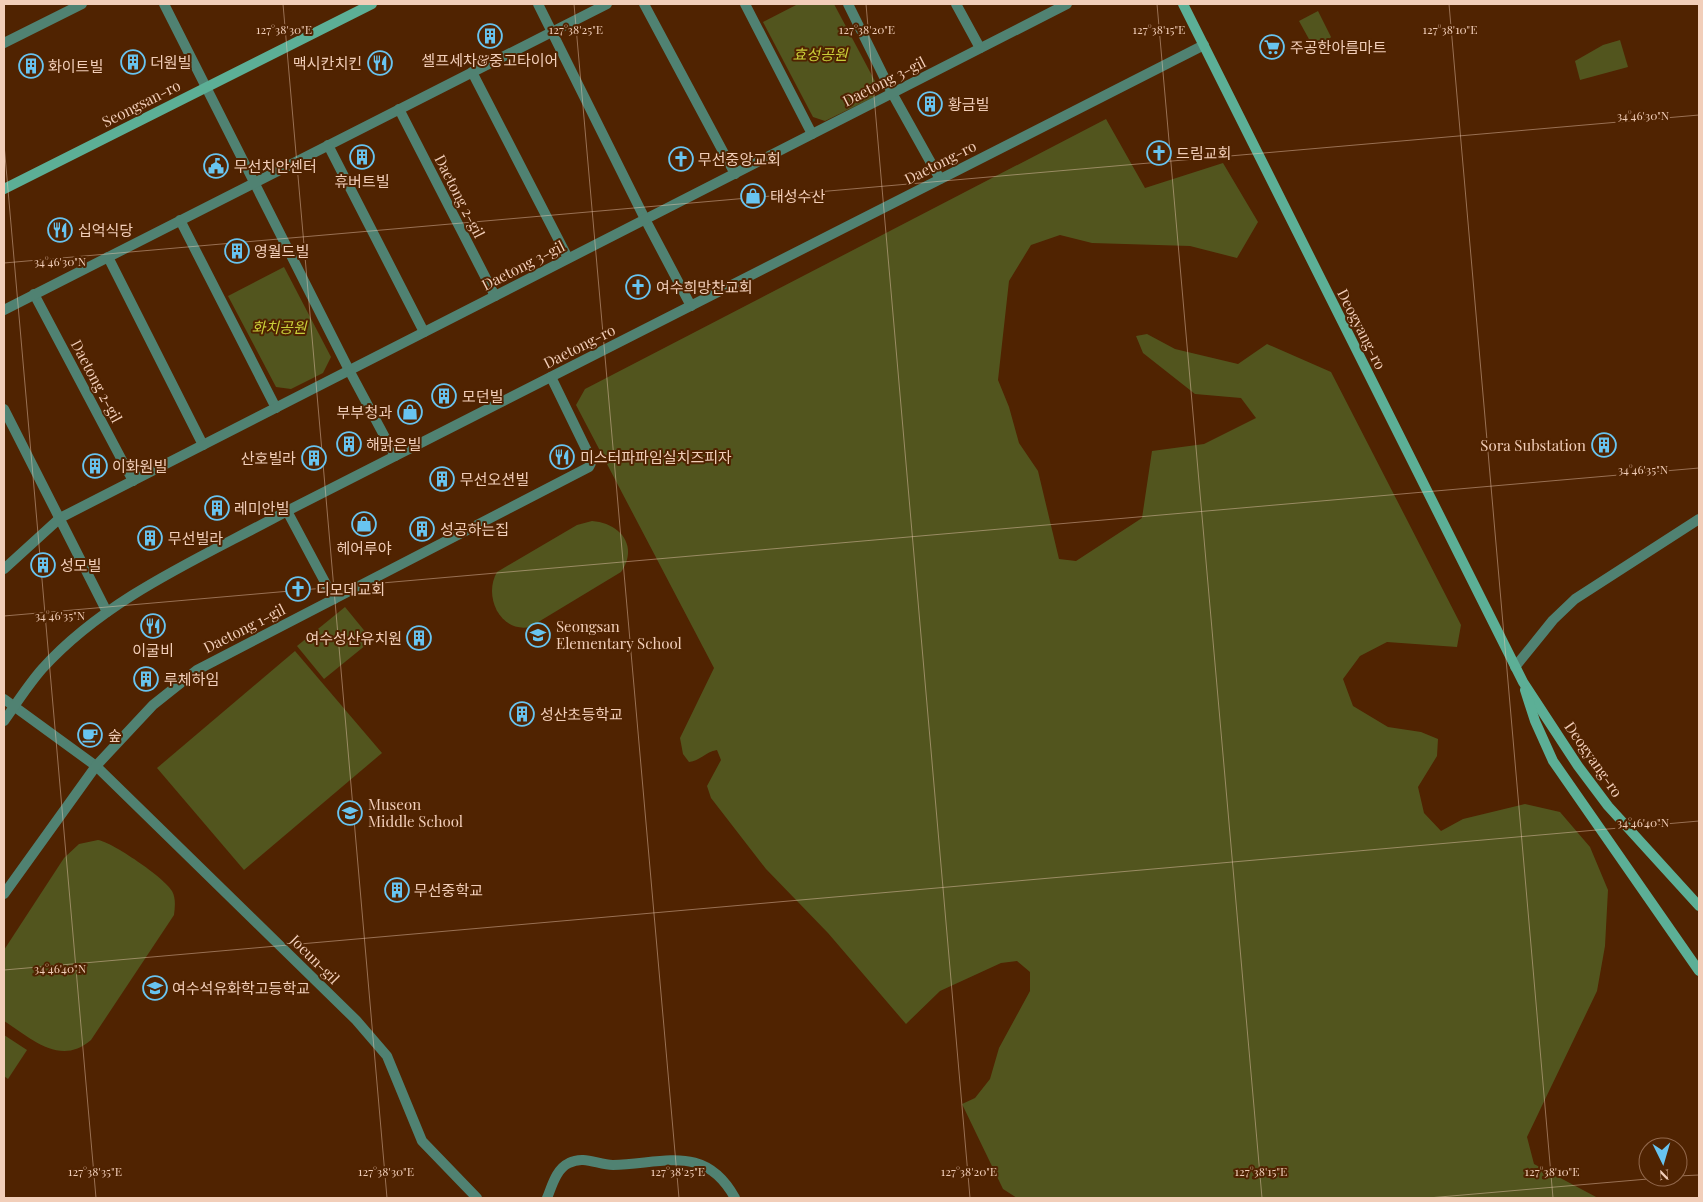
<svg xmlns="http://www.w3.org/2000/svg" width="1703" height="1202" font-family="'Playfair Display','Noto Sans KR',serif">
<style>
.green{fill:#52551e}
.lines{fill:none;stroke-linecap:round;stroke-linejoin:round}
.street{stroke:#508272;stroke-width:10}
.secondary{stroke:#5caf96;stroke-width:10}
.ticks{fill:none;stroke:#f2ceb9;stroke-width:1;stroke-opacity:0.45}
.labels{text-anchor:middle;dominant-baseline:central;stroke-width:4;stroke-linejoin:round;paint-order:stroke}
.poi-label{font-size:15px;fill:#f2ceb9;stroke:#502301;text-anchor:start}
.park-label{font-size:15px;font-style:italic;fill:#c9ce39;stroke:#502301}
.street-label{font-size:15px;fill:#f2ceb9;stroke:#502301}
.ticks-label{font-size:12px;text-anchor:middle;fill:#f2ceb9;stroke:#502301;stroke-width:4;stroke-linejoin:round;paint-order:stroke}
</style>
<rect width="100%" height="100%" fill="#502301"/>
<!-- green -->
<g class="green">
<polygon points="798,4 834,4 877,85 874,97 825,121 813,117 763,22"/>
<polygon points="1318,11 1331,37 1326,43 1310,41 1299,21"/>
<polygon points="1620,40 1628,67 1580,80 1575,61 1603,45"/>
<path d="M1106,119L1145,188L1223,163L1258,222L1237,258L1190,246L1092,243L1060,235L1031,245L1009,281L998,380L1009,407L1019,443L1038,471L1059,559L1076,561L1142,518L1152,451L1204,444L1256,418L1241,398L1195,394L1143,353L1136,336L1147,334L1175,349L1238,364L1267,344L1331,372L1461,625L1457,647L1387,642L1360,656L1343,679L1353,706L1388,727L1421,732L1438,739L1437,756L1418,787L1424,813L1441,831L1463,819L1525,804L1560,812L1590,847L1608,890L1605,946L1597,991L1527,1137L1534,1164L1598,1198H1017L1003,1189L962,1104L975,1098L990,1079L999,1048L1030,991V972L1017,961L1001,963L940,991L906,1024L828,933L766,869L711,798L707,786L721,760L717,750C705,752 700,761 689,762L683,754L680,738L714,668L576,405L585,389Z"/>
<polygon points="284,267 331,357 323,373 291,389 276,387 228,296"/>
<path d="M592,521C620,523 639,546 621,572L530,627C500,633 483,596 497,572L577,525Z"/>
<polygon points="345,607 372,640 324,679 297,646"/>
<polygon points="295,651 382,753 244,870 157,768"/>
<path d="M98,840C112,842 165,878 172,891C176,898 175,907 174,915L91,1040C60,1067 31,1038 4,1021V950L64,858L79,844Z"/>
<polygon points="4,1035 27,1050 8,1079 4,1076"/>
</g>
<g class="lines">
<!-- street -->
<g class="street">
<polyline points="164,4 349,370 395,456"/>
<polyline points="538,4 645,219 691,306"/>
<polyline points="644,4 735,174"/>
<polyline points="745,4 812,134"/>
<polyline points="848,4 892,93 940,179"/>
<polyline points="956,4 980,48"/>
<polyline points="4,43 82,4"/>
<polyline points="472,72 568,258"/>
<polyline points="399,109 495,296"/>
<polyline points="328,145 424,332"/>
<polyline points="180,220 276,408"/>
<polyline points="108,257 203,445"/>
<polyline points="34,294 133,481"/>
<polyline points="4,310 607,4"/>
<polyline points="4,409 107,612"/>
<polyline points="287,511 334,599"/>
<polyline points="4,569 60,518 1067,4"/>
<polyline points="1515,667 1553,620 1575,599 1699,519"/>
<polyline points="4,699 96,766 356,1020 387,1056 422,1141 477,1198"/>
<path d="M4,721C16,704 28,685 42,669C108,596 203,557 287,511L1204,45"/>
<polyline points="4,894 96,766 153,705 197,670 589,467 591,463 589,455 551,377"/>
<path d="M547,1198C552,1186 556,1169 569,1163C584,1155 598,1165 613,1165C663,1164 705,1143 735,1198"/>
</g>
<!-- secondary -->
<g class="secondary">
<polyline points="1183,4 1523,682 1578,766 1608,806 1699,906"/>
<polyline points="4,189 372,4"/>
<polyline points="1525,690 1535,721 1553,761 1699,971"/>
</g>
</g>
<!-- ticks -->
<path class="ticks" d="M283,4L387,1198M574,4L679,1198M866,4L970,1198M1157,4L1262,1198M1449,4L1553,1198M4,144L96,1198M4,263L1699,115M4,616L1699,468M4,970L1699,821M1678,1176L1699,1175M1428,1198L1671,1177"/>
<!-- icons -->
<defs>
<g id="building-ring" transform="scale(1.25)"><circle r="9.5" fill="#502301" stroke="#68c4f0" stroke-width="1.5"/><path d="M-4-6H4V6H1V3H-1V6H-4ZM-2.5-4.3h1.7v1.8h-1.7ZM.8-4.3h1.7v1.8H.8ZM-2.5-1h1.7V.8h-1.7ZM.8-1h1.7V.8H.8Z" fill="#68c4f0"/></g>
<g id="supermarket-ring" transform="scale(1.25)"><circle r="9.5" fill="#502301" stroke="#68c4f0" stroke-width="1.5"/><path d="M-6-5.5h2.5l.6 2H6L4.5 2H-2.5L-4.4-4H-6ZM-1.5 3.2a1.3 1.3 0 1 0 .1 0ZM3 3.2a1.3 1.3 0 1 0 .1 0Z" fill="#68c4f0"/></g>
<g id="restaurant-ring" transform="scale(1.25)"><circle r="9.5" fill="#502301" stroke="#68c4f0" stroke-width="1.5"/><path d="M-5-6h1v4h1v-4h1v4h1v-4h1v5L-1.5 .5V6h-2V.5L-5-1ZM5-6V6H3V1.5H1.5Q1.5-4 5-6Z" fill="#68c4f0"/></g>
<g id="church-ring" transform="scale(1.25)"><circle r="9.5" fill="#502301" stroke="#68c4f0" stroke-width="1.5"/><path d="M-1.2-6h2.4v3.5h3.3v2.4h-3.3V6h-2.4V-.1h-3.3v-2.4h3.3Z" fill="#68c4f0"/></g>
<g id="civic-ring" transform="scale(1.25)"><circle r="9.5" fill="#502301" stroke="#68c4f0" stroke-width="1.5"/><path d="M-.6-6.5H3V-4.5H.6V-3L4-1V1h2V6H-6V1h2V-1L-.6-3ZM-1.2 2.5V6h2.4V2.5Z" fill="#68c4f0"/></g>
<g id="shop-ring" transform="scale(1.25)"><circle r="9.5" fill="#502301" stroke="#68c4f0" stroke-width="1.5"/><path d="M-5-2.5h2.3a2.7 3.5 0 0 1 5.4 0H5L5.5 6h-11ZM-1.5-2.5h3a1.5 2.3 0 0 0-3 0Z" fill="#68c4f0"/></g>
<g id="school-ring" transform="scale(1.25)"><circle r="9.5" fill="#502301" stroke="#68c4f0" stroke-width="1.5"/><path d="M0-5L7-2L0 1L-7-2ZM-4 1L0 2.5L4 1V4Q0 6-4 4Z" fill="#68c4f0"/></g>
<g id="cafe-ring" transform="scale(1.25)"><circle r="9.5" fill="#502301" stroke="#68c4f0" stroke-width="1.5"/><path d="M-5.5-4.5H6V0H3Q3 3.5 0 3.5H-2.5Q-5.5 3.5-5.5 0ZM3-3.2v2h1.7v-2ZM-6 4.5H4V6H-6Z" fill="#68c4f0"/></g>
</defs>
<g fill-rule="evenodd">
<use href="#building-ring" x="490" y="36"/>
<use href="#supermarket-ring" x="1272" y="47"/>
<use href="#building-ring" x="133" y="62"/>
<use href="#restaurant-ring" x="380" y="63"/>
<use href="#building-ring" x="31" y="66"/>
<use href="#building-ring" x="930" y="104"/>
<use href="#church-ring" x="1159" y="153"/>
<use href="#building-ring" x="362" y="157"/>
<use href="#church-ring" x="681" y="159"/>
<use href="#civic-ring" x="216" y="166"/>
<use href="#shop-ring" x="753" y="196"/>
<use href="#restaurant-ring" x="60" y="230"/>
<use href="#building-ring" x="237" y="251"/>
<use href="#church-ring" x="638" y="287"/>
<use href="#building-ring" x="444" y="396"/>
<use href="#shop-ring" x="410" y="412"/>
<use href="#building-ring" x="349" y="444"/>
<use href="#building-ring" x="1604" y="445"/>
<use href="#restaurant-ring" x="562" y="457"/>
<use href="#building-ring" x="314" y="458"/>
<use href="#building-ring" x="95" y="466"/>
<use href="#building-ring" x="442" y="479"/>
<use href="#building-ring" x="217" y="508"/>
<use href="#shop-ring" x="364" y="524"/>
<use href="#building-ring" x="422" y="529"/>
<use href="#building-ring" x="150" y="538"/>
<use href="#building-ring" x="43" y="565"/>
<use href="#church-ring" x="298" y="589"/>
<use href="#restaurant-ring" x="153" y="626"/>
<use href="#school-ring" x="538" y="635"/>
<use href="#building-ring" x="419" y="638"/>
<use href="#building-ring" x="146" y="679"/>
<use href="#building-ring" x="522" y="714"/>
<use href="#cafe-ring" x="90" y="735"/>
<use href="#school-ring" x="350" y="813"/>
<use href="#building-ring" x="397" y="890"/>
<use href="#school-ring" x="155" y="988"/>
</g>
<g class="labels">
<!-- poi labels -->
<g class="poi-label">
<text x="1290" y="47">주공한아름마트</text>
<text x="490" y="60" text-anchor="middle">셀프세차&amp;중고타이어</text>
<text x="150" y="62">더원빌</text>
<text x="362" y="63" text-anchor="end">맥시칸치킨</text>
<text x="48" y="66">화이트빌</text>
<text x="948" y="104">황금빌</text>
<text x="1176" y="153">드림교회</text>
<text x="698" y="159">무선중앙교회</text>
<text x="234" y="166">무선치안센터</text>
<text x="362" y="181" text-anchor="middle">휴버트빌</text>
<text x="770" y="196">태성수산</text>
<text x="78" y="230">십억식당</text>
<text x="254" y="251">영월드빌</text>
<text x="656" y="287">여수희망찬교회</text>
<text x="462" y="396">모던빌</text>
<text x="392" y="412" text-anchor="end">부부청과</text>
<text x="366" y="444">해맑은빌</text>
<text x="1586" y="445" text-anchor="end">Sora Substation</text>
<text x="580" y="457">미스터파파임실치즈피자</text>
<text x="296" y="458" text-anchor="end">산호빌라</text>
<text x="112" y="466">이화원빌</text>
<text x="460" y="479">무선오션빌</text>
<text x="234" y="508">레미안빌</text>
<text x="440" y="529">성공하는집</text>
<text x="168" y="538">무선빌라</text>
<text x="364" y="548" text-anchor="middle">헤어루야</text>
<text x="60" y="565">성모빌</text>
<text x="316" y="589">디모데교회</text>
<text x="556" y="626">Seongsan<tspan x="556" dy="17">Elementary School</tspan></text>
<text x="402" y="638" text-anchor="end">여수성산유치원</text>
<text x="153" y="650" text-anchor="middle">이굴비</text>
<text x="164" y="679">루체하임</text>
<text x="540" y="714">성산초등학교</text>
<text x="108" y="735">숲</text>
<text x="368" y="804">Museon<tspan x="368" dy="17">Middle School</tspan></text>
<text x="414" y="890">무선중학교</text>
<text x="172" y="988">여수석유화학고등학교</text>
</g>
<!-- park labels -->
<g class="park-label">
<text x="820" y="54">효성공원</text>
<text x="279" y="327">화치공원</text>
</g>
<!-- street labels -->
<g class="street-label">
<text transform="translate(884 81) rotate(-27)">Daetong 3-gil</text>
<text transform="translate(141 103) rotate(-27)">Seongsan-ro</text>
<text transform="translate(940 162) rotate(-27)">Daetong-ro</text>
<text transform="translate(460 196) rotate(63)">Daetong 2-gil</text>
<text transform="translate(523 265) rotate(-27)">Daetong 3-gil</text>
<text transform="translate(1362 329) rotate(63)">Deogyang-ro</text>
<text transform="translate(579 346) rotate(-27)">Daetong-ro</text>
<text transform="translate(97 381) rotate(62)">Daetong 2-gil</text>
<text transform="translate(244 628) rotate(-27)">Daetong 1-gil</text>
<text transform="translate(1594 759) rotate(55)">Deogyang-ro</text>
<text transform="translate(315 959) rotate(45)">Joeun-gil</text>
</g>
</g>
<g class="ticks-label">
<text x="284" y="34">127°38'30"E</text>
<text x="576" y="34">127°38'25"E</text>
<text x="867" y="34">127°38'20"E</text>
<text x="1159" y="34">127°38'15"E</text>
<text x="1450" y="34">127°38'10"E</text>
<text x="1643" y="120">34°46'30"N</text>
<text x="60" y="266">34°46'30"N</text>
<text x="1643" y="474">34°46'35"N</text>
<text x="60" y="620">34°46'35"N</text>
<text x="1643" y="827">34°46'40"N</text>
<text x="60" y="973">34°46'40"N</text>
<text x="95" y="1176">127°38'35"E</text>
<text x="386" y="1176">127°38'30"E</text>
<text x="678" y="1176">127°38'25"E</text>
<text x="969" y="1176">127°38'20"E</text>
<text x="1261" y="1176">127°38'15"E</text>
<text x="1552" y="1176">127°38'10"E</text>
</g>
<!-- border -->
<rect width="1703" height="1202" fill="none" stroke="#f2ceb9" stroke-width="10"/>
<!-- north arrow -->
<g transform="translate(1663 1162) rotate(175)"><circle r="24" fill="#502301" stroke="#91674b"/>
<path d="M0-4L9 19L0 12L-9 19Z" fill="#68c4f0"/>
<text y="-8" font-size="14" font-weight="bold" text-anchor="middle" fill="#f2ceb9">N</text>
</g>
</svg>
